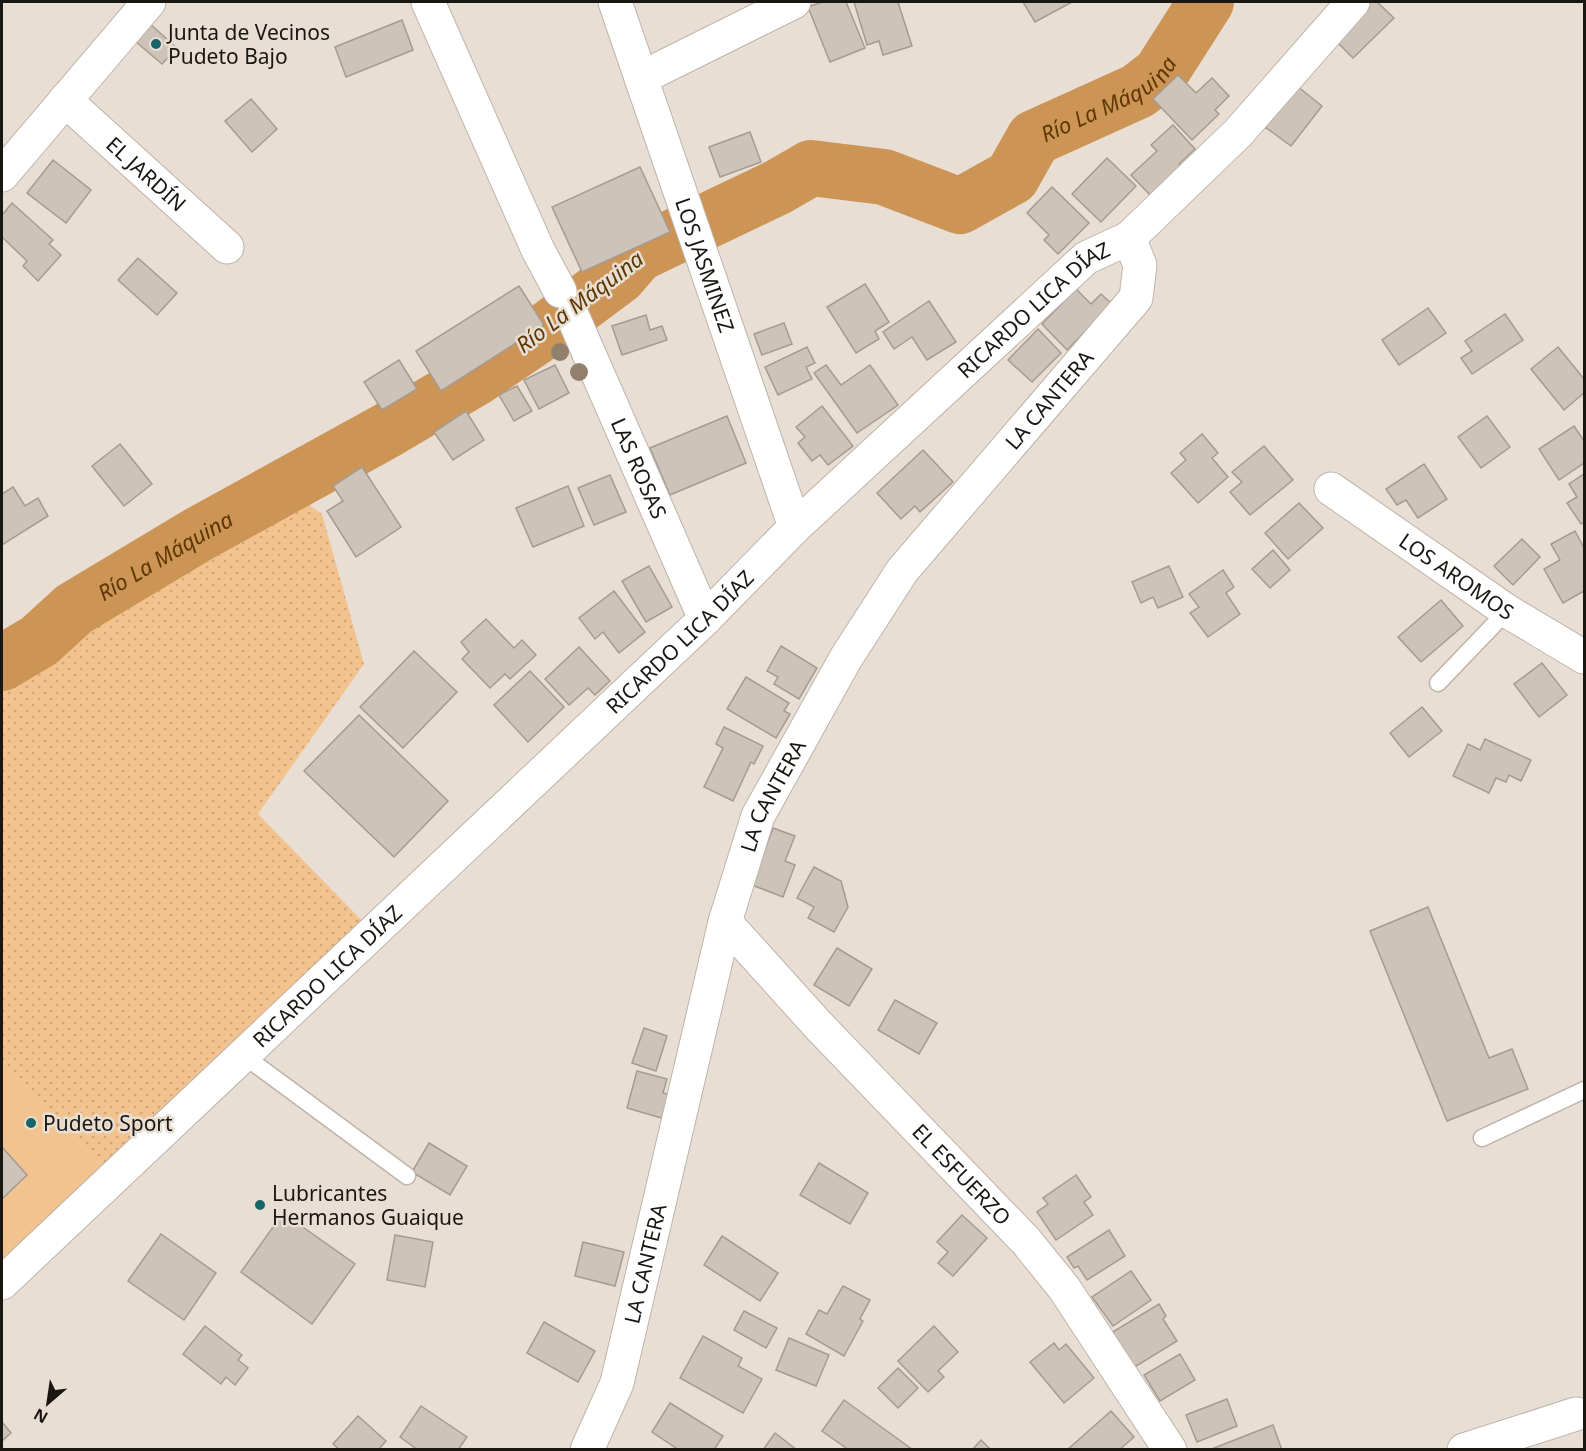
<svg xmlns="http://www.w3.org/2000/svg" width="1586" height="1451" font-family="'Noto Sans',sans-serif">
<style>
.grass{fill:url(#grass-dots)}
.pitch{fill:#f2c38f}
.lines{fill:none;stroke-linecap:round;stroke-linejoin:round}
.river{stroke:#cc9556;stroke-width:56}
.building{fill:#cdc3b9;stroke:#a59b91;stroke-width:1.5}
.lane-casing{stroke:#beb4aa;stroke-width:19}
.street-casing{stroke:#beb4aa;stroke-width:35}
.lane{stroke:#fff;stroke-width:16}
.street{stroke:#fff;stroke-width:33}
.tree{fill:#92806d}
.poi-dot{fill:#166569;stroke:#e9ded4;stroke-width:2}
.labels{text-anchor:middle;dominant-baseline:central;stroke-width:5;stroke-linejoin:round;paint-order:stroke}
.poi-label{font-size:21px;fill:#1a1713;stroke:#e9ded4;text-anchor:start}
.street-label{font-size:21px;fill:#1a1713;stroke:#e9ded4}
.water-label{font-size:22px;font-style:italic;fill:#5d3803;stroke:#e9ded4}
</style>
<defs>
<pattern id="grass-dots" width="8" height="8" patternUnits="userSpaceOnUse" patternTransform="scale(1.5)"><rect width="8" height="8" fill="#f2c38f"/><path d="M2 2h.1M6 6h.1" fill="none" stroke="#cfa77a" stroke-width="1.8" stroke-linecap="round"/></pattern>
</defs>
<rect width="100%" height="100%" fill="#e9ded4"/>
<!-- grass -->
<polygon class="grass" points="264,473 322,514 364,664 258,814 376,935 119,1185 2,1062 2,635"/>
<!-- pitch -->
<polygon class="pitch" points="2,1062 119,1185 2,1293"/>
<g class="lines">
<!-- river -->
<path class="river" id="s1" d="M2,663L39,641L74,609L199,534L386,431L474,379L552,326L619,276L638,254L778,187L811,168L884,177L960,206L1012,177L1034,138L1138,91L1160,74L1206,2"/>
</g>
<!-- building -->
<g class="building">
<polygon points="822,2 846,2 865,48 830,62 808,7"/>
<polygon points="854,2 898,2 912,46 883,55 879,41 867,45"/>
<polygon points="1023,2 1072,2 1035,22"/>
<polygon points="1367,2 1377,2 1394,18 1353,58 1332,37"/>
<polygon points="402,20 413,50 346,77 335,47"/>
<polygon points="150,24 177,48 162,64 135,41"/>
<polygon points="1178,75 1196,93 1212,78 1229,96 1215,110 1219,114 1192,140 1153,99"/>
<polygon points="1297,86 1322,106 1291,146 1265,127"/>
<polygon points="251,99 277,129 252,152 225,121"/>
<polygon points="1173,125 1195,149 1179,164 1186,171 1150,195 1131,175 1157,151 1151,145"/>
<polygon points="750,132 761,162 720,177 709,147"/>
<polygon points="1107,158 1136,186 1101,222 1072,194"/>
<polygon points="53,160 91,190 66,223 27,193"/>
<polygon points="640,167 670,232 582,272 552,207"/>
<polygon points="1052,187 1089,223 1058,254 1044,240 1049,235 1027,213"/>
<polygon points="12,203 53,240 49,244 61,255 38,281 23,266 27,261 2,237 2,215"/>
<polygon points="138,258 177,293 157,315 118,280"/>
<polygon points="865,284 889,322 875,331 879,339 856,353 827,307"/>
<polygon points="519,286 544,325 441,391 416,351"/>
<polygon points="1076,289 1091,304 1101,294 1112,304 1067,350 1042,324"/>
<polygon points="929,301 956,342 927,360 912,337 894,349 883,332"/>
<polygon points="1428,308 1446,333 1399,365 1382,340"/>
<polygon points="1505,314 1523,340 1472,374 1461,358 1472,351 1465,341"/>
<polygon points="646,315 650,330 662,326 667,340 622,355 612,326"/>
<polygon points="784,323 792,344 762,355 754,334"/>
<polygon points="1038,329 1061,353 1032,382 1008,360"/>
<polygon points="807,347 815,363 806,367 812,379 778,395 765,367"/>
<polygon points="1558,347 1584,379 1584,393 1564,410 1531,369"/>
<polygon points="399,360 417,389 382,410 364,382"/>
<polygon points="555,365 569,393 539,409 524,380"/>
<polygon points="826,365 841,385 870,365 898,405 857,433 814,373"/>
<polygon points="517,386 532,411 514,421 499,395"/>
<polygon points="822,406 853,446 828,465 820,455 812,461 798,443 805,437 796,427"/>
<polygon points="466,411 484,440 453,460 434,432"/>
<polygon points="727,416 746,463 670,495 650,448"/>
<polygon points="1487,416 1510,447 1481,468 1458,437"/>
<polygon points="1574,426 1584,441 1584,463 1559,480 1539,449"/>
<polygon points="1202,434 1218,453 1212,458 1228,477 1198,503 1171,473 1186,460 1180,453"/>
<polygon points="120,444 152,484 124,506 92,466"/>
<polygon points="1264,446 1293,480 1250,515 1230,492 1242,482 1232,472"/>
<polygon points="923,450 953,482 920,512 915,506 901,519 877,493"/>
<polygon points="1424,464 1447,499 1418,518 1406,500 1397,505 1386,489"/>
<polygon points="362,467 401,527 356,557 327,511 343,501 333,486"/>
<polygon points="1584,474 1584,522 1581,524 1567,503 1577,497 1569,484"/>
<polygon points="610,475 626,512 594,525 578,488"/>
<polygon points="568,486 584,526 533,547 516,508"/>
<polygon points="13,487 25,506 38,498 48,516 2,545 2,494"/>
<polygon points="1299,503 1323,528 1288,559 1265,533"/>
<polygon points="1575,531 1584,548 1584,591 1563,603 1544,569 1560,560 1551,544"/>
<polygon points="1522,539 1540,557 1513,585 1494,566"/>
<polygon points="1273,550 1290,570 1270,588 1252,569"/>
<polygon points="649,566 672,607 646,622 622,581"/>
<polygon points="1169,566 1183,597 1158,608 1153,597 1141,603 1132,582"/>
<polygon points="1223,570 1234,587 1226,593 1240,614 1208,637 1190,613 1199,607 1189,594"/>
<polygon points="614,591 645,632 619,653 603,632 595,639 579,618"/>
<polygon points="1441,600 1463,626 1421,662 1398,637"/>
<polygon points="486,619 514,648 522,640 536,655 510,679 505,674 490,688 462,659 469,652 461,642"/>
<polygon points="781,646 817,668 799,699 774,684 778,677 767,671"/>
<polygon points="579,647 610,681 595,695 588,688 569,705 545,679"/>
<polygon points="414,651 457,692 403,748 360,707"/>
<polygon points="1542,663 1567,695 1539,717 1514,684"/>
<polygon points="530,671 564,707 528,742 494,705"/>
<polygon points="746,677 789,703 784,711 790,714 776,738 727,709"/>
<polygon points="1422,707 1442,731 1409,757 1390,733"/>
<polygon points="359,715 448,801 394,857 304,771"/>
<polygon points="724,727 763,746 754,764 751,762 733,801 704,787 723,748 716,744"/>
<polygon points="1485,739 1531,760 1521,781 1509,775 1506,782 1496,778 1489,793 1453,776 1468,744 1480,750"/>
<polygon points="773,828 795,836 785,861 795,865 783,897 752,885"/>
<polygon points="814,867 841,881 848,907 834,932 808,918 814,907 797,898"/>
<polygon points="1428,907 1489,1058 1512,1049 1528,1089 1447,1121 1370,931"/>
<polygon points="837,948 872,969 849,1006 814,985"/>
<polygon points="895,1000 937,1023 919,1054 878,1030"/>
<polygon points="644,1028 667,1036 656,1071 632,1063"/>
<polygon points="637,1071 667,1079 663,1093 671,1095 665,1119 627,1108"/>
<polygon points="429,1143 467,1166 450,1195 412,1172"/>
<polygon points="2,1147 27,1175 2,1199"/>
<polygon points="819,1163 868,1193 850,1224 800,1195"/>
<polygon points="1076,1175 1091,1197 1084,1202 1093,1215 1056,1240 1037,1212 1048,1204 1043,1198"/>
<polygon points="283,1213 355,1264 312,1324 241,1272"/>
<polygon points="962,1215 987,1238 953,1276 938,1263 948,1252 937,1242"/>
<polygon points="1109,1230 1125,1256 1087,1280 1078,1266 1074,1268 1067,1257"/>
<polygon points="161,1234 216,1273 184,1320 128,1281"/>
<polygon points="395,1235 433,1242 425,1287 387,1280"/>
<polygon points="722,1236 778,1273 760,1301 704,1265"/>
<polygon points="583,1242 624,1252 615,1286 575,1276"/>
<polygon points="1131,1271 1151,1300 1113,1326 1092,1297"/>
<polygon points="843,1286 870,1300 860,1319 863,1321 844,1356 806,1334 819,1310 827,1314"/>
<polygon points="1159,1304 1166,1316 1163,1319 1177,1341 1133,1368 1111,1333"/>
<polygon points="744,1311 777,1328 766,1348 734,1330"/>
<polygon points="544,1322 595,1351 578,1382 527,1353"/>
<polygon points="205,1326 242,1355 238,1360 248,1368 235,1385 226,1377 221,1384 183,1354"/>
<polygon points="934,1326 958,1352 938,1371 944,1377 928,1392 898,1361"/>
<polygon points="703,1336 742,1358 738,1366 762,1379 743,1413 680,1378"/>
<polygon points="789,1338 829,1355 816,1386 776,1370"/>
<polygon points="1054,1343 1059,1350 1066,1344 1094,1378 1064,1403 1030,1362"/>
<polygon points="1180,1354 1195,1380 1160,1401 1144,1375"/>
<polygon points="898,1368 918,1388 898,1408 878,1388"/>
<polygon points="1227,1399 1237,1426 1197,1442 1186,1415"/>
<polygon points="844,1400 913,1450 849,1450 822,1431"/>
<polygon points="670,1403 723,1436 714,1450 679,1450 652,1432"/>
<polygon points="421,1406 467,1437 458,1450 418,1450 400,1437"/>
<polygon points="1111,1411 1134,1437 1119,1450 1067,1450"/>
<polygon points="358,1416 386,1441 378,1450 340,1450 333,1444"/>
<polygon points="2,1422 11,1433 2,1441"/>
<polygon points="1273,1425 1282,1450 1209,1450"/>
<polygon points="775,1433 797,1450 763,1450"/>
<polygon points="981,1440 991,1450 972,1450"/>
</g>
<g class="lines">
<!-- lane casing -->
<g class="lane-casing">
<g id="lane">
<polyline points="1438,683 1507,611"/>
<polyline points="243,1055 407,1176"/>
<polyline points="1482,1138 1584,1090"/>
</g>
</g>
<!-- street casing -->
<g class="street-casing">
<g id="street">
<polyline points="428,2 538,250 560,291"/>
<path id="s2" d="M615,2L795,527"/>
<polyline points="641,78 794,2"/>
<path id="s3" d="M65,100L227,247"/>
<polyline points="2,175 149,2"/>
<path id="s4" d="M573,317L705,619"/>
<path id="s5" d="M1331,489L1507,611L1584,657"/>
<path id="s6" d="M725,922L818,1025L1026,1241L1064,1288L1170,1450"/>
<path id="s7" d="M2,1283L705,619L795,527L1086,258L1129,238L1238,133L1353,2"/>
<path id="s8" d="M587,1450L617,1383L725,922L758,816L846,658L902,571L1136,298L1140,265L1129,238"/>
<polyline points="1464,1450 1576,1414"/>
</g>
</g>
<!-- lane -->
<use href="#lane" class="lane"/>
<!-- street -->
<use href="#street" class="street"/>
</g>
<!-- trees -->
<g class="tree">
<circle cx="560" cy="352" r="9"/>
<circle cx="579" cy="372" r="9"/>
</g>
<!-- markers -->
<g class="poi-dot">
<circle cx="156" cy="44" r="6"/>
<circle cx="31" cy="1123" r="6"/>
<circle cx="260" cy="1205" r="6"/>
</g>
<g class="labels">
<!-- poi labels -->
<g class="poi-label">
<text x="168" y="32">Junta de Vecinos<tspan x="168" dy="24">Pudeto Bajo</tspan></text>
<text x="43" y="1123">Pudeto Sport</text>
<text x="272" y="1193">Lubricantes<tspan x="272" dy="24">Hermanos Guaique</tspan></text>
</g>
<!-- street labels -->
<g class="street-label">
<text stroke="none"><textPath href="#s3" startOffset="110">EL JARDÍN</textPath></text>
<text stroke="none"><textPath href="#s2" startOffset="278">LOS JASMINEZ</textPath></text>
<text stroke="none"><textPath href="#s7" startOffset="1419">RICARDO LICA DÍAZ</textPath></text>
<text stroke="none"><textPath href="#s8" startOffset="1168">LA CANTERA</textPath></text>
<text stroke="none"><textPath href="#s4" startOffset="165">LAS ROSAS</textPath></text>
<text stroke="none"><textPath href="#s5" startOffset="153">LOS AROMOS</textPath></text>
<text stroke="none"><textPath href="#s7" startOffset="933">RICARDO LICA DÍAZ</textPath></text>
<text stroke="none"><textPath href="#s8" startOffset="682">LA CANTERA</textPath></text>
<text stroke="none"><textPath href="#s7" startOffset="447">RICARDO LICA DÍAZ</textPath></text>
<text stroke="none"><textPath href="#s6" startOffset="346">EL ESFUERZO</textPath></text>
<text stroke="none"><textPath href="#s8" startOffset="196">LA CANTERA</textPath></text>
</g>
<!-- water labels -->
<g class="water-label">
<text stroke="none"><textPath href="#s1" startOffset="1296">Río La Máquina</textPath></text>
<text transform="translate(579 301) rotate(-37)">Río La Máquina</text>
<text stroke="none"><textPath href="#s1" startOffset="196">Río La Máquina</textPath></text>
</g>
</g>
<!-- border -->
<rect width="1586" height="1451" fill="none" stroke="#1a1713" stroke-width="6"/>
<!-- north arrow -->
<g transform="translate(48 1403) rotate(209)" stroke="#e9ded4" stroke-width="4.5" paint-order="stroke">
<path d="M0-4.5L10 22L0 15L-10 22Z" fill="#1a1713"/>
<text y="-9" font-size="16" font-weight="bold" text-anchor="middle" fill="#1a1713">N</text>
</g>
</svg>
